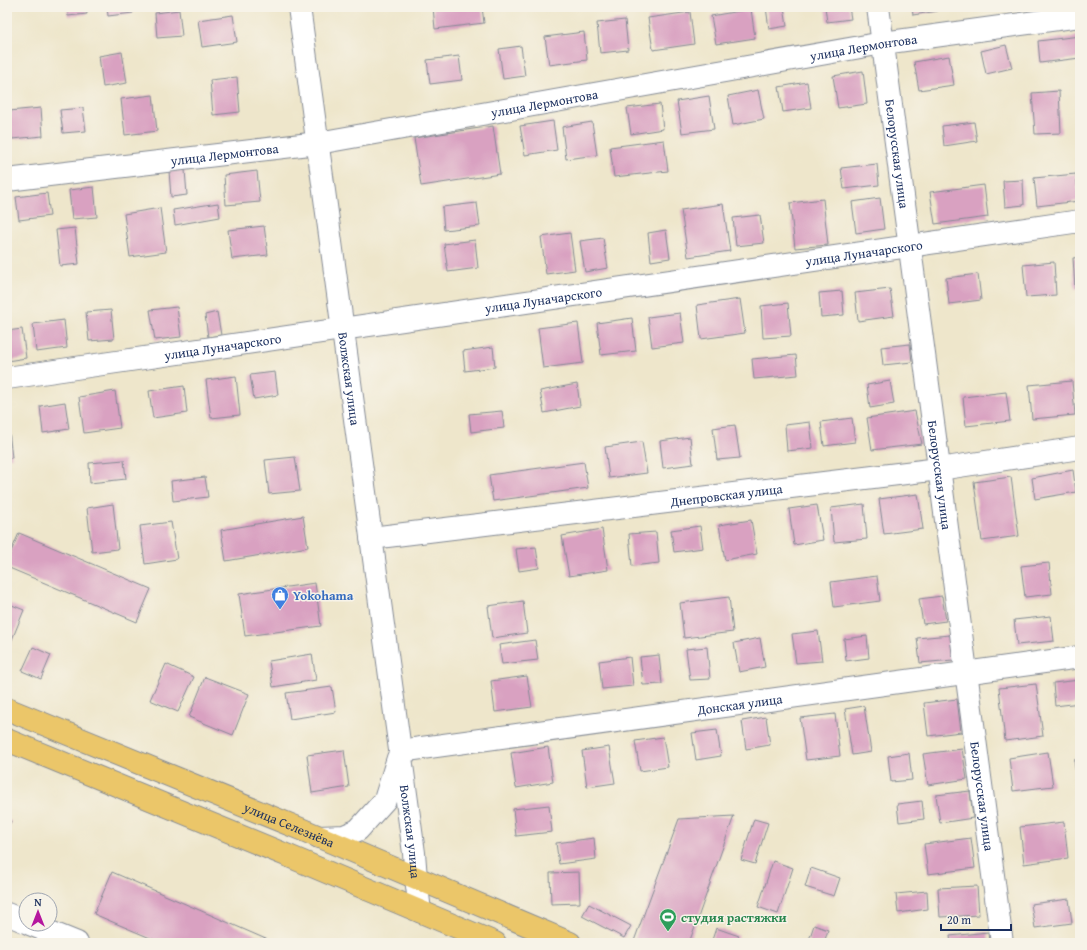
<svg xmlns="http://www.w3.org/2000/svg" width="1087" height="950" font-family="'Gentium Book Plus',serif">
<style>
.building{fill:#d9a1c1}
.lines{fill:none;stroke-linecap:round;stroke-linejoin:round}
.minor-casing{stroke:#848a94;stroke-width:24}
.major-casing{stroke:#848a94;stroke-width:24}
.minor{stroke:#fff;stroke-width:22}
.major{stroke:#ebc669;stroke-width:22}
.labels{text-anchor:middle;dominant-baseline:central;stroke-width:3;stroke-linejoin:round;paint-order:stroke}
.street-label{font-size:13px;fill:#1b2f5e;stroke:#f7f3e8}
.shop-label{font-size:13px;font-weight:bold;fill:#366cbe;stroke:#f7f3e8;text-anchor:start}
.leisure-label{font-size:13px;font-weight:bold;fill:#27864d;stroke:#f7f3e8;text-anchor:start}
</style>
<rect width="100%" height="100%" fill="#f7f3e8"/>
<filter id="ink" filterUnits="userSpaceOnUse"><feTurbulence type="fractalNoise" baseFrequency=".025" numOctaves="2"/><feDisplacementMap in="SourceGraphic" scale="8" xChannelSelector="R" yChannelSelector="G"/><feConvolveMatrix kernelMatrix="1 2 1 2 8 2 1 2 1" color-interpolation-filters="sRGB"/></filter>
<filter id="wash" filterUnits="userSpaceOnUse"><feTurbulence type="fractalNoise" baseFrequency=".012" numOctaves="4" result="noise"/><feDisplacementMap in="SourceGraphic" scale="16" xChannelSelector="R" yChannelSelector="G"/><feGaussianBlur stdDeviation="0.9" result="paint"/><feColorMatrix in="noise" values="0 0 0 0 0 0 0 0 0 0 0 0 0 0 0 0 0 1.4 0 .05"/><feComposite in="paint" operator="in"/></filter>
<g filter="url(#wash)">
<rect width="100%" height="100%" fill="#eee6cb"/>
<g id="blocks">
<!-- building -->
<g class="building">
<polygon points="67,7 86,7 87,14 68,16"/>
<polygon points="107,7 132,7 133,13 108,16"/>
<polygon points="433,7 482,7 484,23 435,29"/>
<polygon points="766,7 784,7 787,26 769,29"/>
<polygon points="825,7 849,7 851,19 827,22"/>
<polygon points="912,7 938,7 938,11 913,15"/>
<polygon points="751,9 755,38 716,44 711,16"/>
<polygon points="179,10 182,36 157,38 155,13"/>
<polygon points="690,12 694,44 653,50 648,18"/>
<polygon points="233,15 237,42 202,47 198,20"/>
<polygon points="625,20 628,50 600,53 597,23"/>
<polygon points="584,32 587,60 549,65 545,37"/>
<polygon points="1080,36 1080,58 1040,63 1038,41"/>
<polygon points="1006,45 1012,68 986,74 981,51"/>
<polygon points="521,46 525,76 503,79 499,49"/>
<polygon points="122,52 127,83 103,87 99,56"/>
<polygon points="459,56 462,80 430,84 427,60"/>
<polygon points="949,56 954,85 919,90 914,62"/>
<polygon points="863,71 867,104 838,108 833,76"/>
<polygon points="237,77 240,112 213,115 210,80"/>
<polygon points="807,82 811,108 783,112 779,87"/>
<polygon points="758,90 764,119 733,125 728,96"/>
<polygon points="1059,91 1061,133 1035,134 1032,93"/>
<polygon points="153,95 157,131 125,135 121,99"/>
<polygon points="709,96 714,129 682,133 677,101"/>
<polygon points="660,104 663,129 631,134 627,108"/>
<polygon points="41,108 43,136 12,139 9,111"/>
<polygon points="83,108 86,131 63,133 60,110"/>
<polygon points="553,121 557,150 525,155 520,126"/>
<polygon points="592,122 597,155 566,159 562,127"/>
<polygon points="974,122 977,141 944,146 942,126"/>
<polygon points="493,126 500,174 421,186 414,138"/>
<polygon points="664,140 668,171 614,177 610,147"/>
<polygon points="877,164 879,185 844,189 841,168"/>
<polygon points="185,170 187,195 171,197 169,171"/>
<polygon points="257,171 260,202 226,205 224,175"/>
<polygon points="1076,174 1079,201 1037,206 1034,178"/>
<polygon points="1023,180 1024,205 1005,207 1003,181"/>
<polygon points="984,185 988,217 935,224 930,192"/>
<polygon points="94,187 97,217 72,219 69,190"/>
<polygon points="47,193 50,216 19,220 16,197"/>
<polygon points="880,198 884,229 856,233 852,202"/>
<polygon points="823,199 828,245 795,248 790,203"/>
<polygon points="218,203 220,217 175,225 173,210"/>
<polygon points="477,203 480,226 444,230 442,207"/>
<polygon points="723,204 730,251 688,257 681,210"/>
<polygon points="160,208 166,252 130,257 124,214"/>
<polygon points="760,215 764,243 736,246 733,218"/>
<polygon points="264,226 268,255 232,259 228,230"/>
<polygon points="75,228 79,264 60,266 56,230"/>
<polygon points="666,230 670,258 651,261 648,233"/>
<polygon points="570,233 575,270 546,274 541,237"/>
<polygon points="603,238 608,268 585,272 580,241"/>
<polygon points="475,240 478,268 448,272 444,244"/>
<polygon points="1080,257 1080,288 1075,289 1073,258"/>
<polygon points="1054,262 1056,295 1026,297 1023,265"/>
<polygon points="978,274 981,300 949,304 946,278"/>
<polygon points="890,289 894,316 858,321 855,293"/>
<polygon points="842,291 844,315 821,317 819,293"/>
<polygon points="740,299 745,333 701,339 697,305"/>
<polygon points="788,303 791,336 763,338 761,306"/>
<polygon points="177,307 181,337 155,340 150,310"/>
<polygon points="111,310 114,339 89,341 86,312"/>
<polygon points="217,312 221,335 208,337 205,315"/>
<polygon points="680,313 684,343 652,347 648,317"/>
<polygon points="632,318 636,351 601,355 597,323"/>
<polygon points="64,320 67,348 36,352 33,324"/>
<polygon points="578,323 583,363 543,368 538,328"/>
<polygon points="22,329 26,358 7,361 7,331"/>
<polygon points="910,344 912,362 883,365 881,347"/>
<polygon points="493,347 495,367 465,371 463,351"/>
<polygon points="796,355 798,375 754,379 752,359"/>
<polygon points="275,372 278,395 254,399 250,375"/>
<polygon points="236,376 240,415 211,418 206,380"/>
<polygon points="890,381 894,404 870,408 867,385"/>
<polygon points="1072,381 1075,415 1032,419 1029,385"/>
<polygon points="577,384 580,406 544,413 540,391"/>
<polygon points="184,386 187,413 153,418 149,391"/>
<polygon points="115,391 120,428 84,433 79,397"/>
<polygon points="1006,392 1010,421 966,426 963,397"/>
<polygon points="65,402 69,429 43,433 40,406"/>
<polygon points="502,411 504,428 471,432 469,414"/>
<polygon points="915,411 922,444 872,450 867,418"/>
<polygon points="852,418 855,442 824,446 821,422"/>
<polygon points="7,421 8,421 12,458 7,458"/>
<polygon points="810,422 813,448 787,451 785,425"/>
<polygon points="735,425 740,458 717,460 713,428"/>
<polygon points="690,437 693,464 663,468 660,441"/>
<polygon points="642,442 647,473 609,478 605,447"/>
<polygon points="295,457 300,491 269,494 265,460"/>
<polygon points="124,460 126,479 90,483 89,463"/>
<polygon points="584,462 588,488 493,501 489,475"/>
<polygon points="1073,470 1076,492 1035,499 1032,478"/>
<polygon points="205,477 208,497 173,501 171,481"/>
<polygon points="1011,477 1019,536 982,541 974,482"/>
<polygon points="918,494 923,529 884,534 879,499"/>
<polygon points="113,504 118,549 92,552 87,508"/>
<polygon points="864,504 867,539 834,542 831,508"/>
<polygon points="817,505 823,540 794,545 789,509"/>
<polygon points="303,516 308,547 226,561 221,530"/>
<polygon points="751,520 757,554 725,560 719,525"/>
<polygon points="171,522 177,559 145,564 140,526"/>
<polygon points="700,526 703,548 674,552 671,530"/>
<polygon points="602,529 608,570 569,576 562,536"/>
<polygon points="656,532 659,563 632,566 629,534"/>
<polygon points="19,533 151,589 137,622 7,567 7,561"/>
<polygon points="536,547 539,568 519,571 516,549"/>
<polygon points="1049,563 1052,594 1025,597 1021,566"/>
<polygon points="877,576 880,601 834,607 831,582"/>
<polygon points="315,583 321,626 245,636 239,594"/>
<polygon points="942,596 946,621 923,624 919,599"/>
<polygon points="729,597 733,632 684,638 680,603"/>
<polygon points="523,601 527,633 492,638 488,606"/>
<polygon points="7,603 24,610 7,652"/>
<polygon points="1051,616 1054,641 1017,645 1014,620"/>
<polygon points="818,631 822,661 796,663 792,634"/>
<polygon points="950,635 953,660 920,663 917,638"/>
<polygon points="867,636 869,658 846,661 844,639"/>
<polygon points="760,638 765,667 739,672 734,643"/>
<polygon points="535,640 538,660 502,664 499,645"/>
<polygon points="33,647 51,655 41,679 22,671"/>
<polygon points="707,647 710,679 690,680 686,649"/>
<polygon points="312,654 316,680 273,687 269,661"/>
<polygon points="659,655 662,684 643,685 640,657"/>
<polygon points="630,657 633,686 602,689 599,661"/>
<polygon points="166,664 194,677 178,712 150,700"/>
<polygon points="527,676 532,707 495,712 491,681"/>
<polygon points="205,677 249,694 233,735 189,717"/>
<polygon points="1080,680 1080,703 1055,706 1053,683"/>
<polygon points="1036,684 1043,736 1005,741 999,688"/>
<polygon points="332,687 336,712 290,719 286,693"/>
<polygon points="957,699 961,732 928,736 924,703"/>
<polygon points="864,706 871,752 852,755 845,709"/>
<polygon points="835,714 840,756 806,760 800,718"/>
<polygon points="766,717 770,745 746,749 742,721"/>
<polygon points="717,730 721,756 696,760 692,733"/>
<polygon points="663,737 668,767 640,771 635,741"/>
<polygon points="548,747 553,782 516,788 511,753"/>
<polygon points="609,747 615,783 587,787 582,751"/>
<polygon points="962,749 967,779 928,785 923,754"/>
<polygon points="344,750 349,787 312,793 307,755"/>
<polygon points="1048,752 1053,786 1013,791 1009,758"/>
<polygon points="909,753 912,780 891,782 888,756"/>
<polygon points="1080,759 1080,788 1078,789 1074,760"/>
<polygon points="970,791 973,818 940,823 936,795"/>
<polygon points="922,801 924,819 899,822 897,804"/>
<polygon points="549,805 552,832 516,836 513,809"/>
<polygon points="734,816 689,943 639,943 634,941 679,819"/>
<polygon points="754,819 768,823 755,864 741,860"/>
<polygon points="7,820 11,821 7,830"/>
<polygon points="1064,822 1068,858 1024,864 1020,827"/>
<polygon points="594,838 596,859 559,864 556,843"/>
<polygon points="971,838 975,868 928,874 924,844"/>
<polygon points="773,861 793,868 778,914 758,907"/>
<polygon points="811,868 840,878 834,896 805,887"/>
<polygon points="112,872 275,943 162,943 136,932 94,914"/>
<polygon points="579,872 580,903 551,904 550,873"/>
<polygon points="977,886 979,915 940,917 938,888"/>
<polygon points="927,891 928,909 898,913 896,894"/>
<polygon points="1069,899 1072,923 1035,928 1031,904"/>
<polygon points="589,904 631,926 624,938 582,916"/>
<polygon points="814,925 828,930 824,943 808,943"/>
<polygon points="716,928 739,936 736,943 711,943"/>
<polygon points="988,932 989,943 951,943 950,936"/>
<polygon points="1062,940 1062,943 1046,943 1046,942"/>
</g>
</g>
</g>
<g filter="url(#ink)">
<use href="#blocks" fill-opacity="0" stroke="#848a94" stroke-width="1"/>
<g class="lines">
<!-- minor casing -->
<g class="minor-casing">
<g id="minor">
<path id="s1" d="M299,7L414,853L416,878L420,911"/>
<path id="s2" d="M878,7L1002,943"/>
<path id="s3" d="M7,180L318,143L883,43L1080,16"/>
<path id="s4" d="M7,378L1080,221"/>
<path id="s5" d="M371,538L939,469L1080,448"/>
<path id="s6" d="M400,751L1080,657"/>
<polyline points="319,837 344,836 358,830 385,800 398,758"/>
<polyline points="7,914 26,922"/>
<polyline points="30,924 77,943"/>
</g>
</g>
<!-- major casing -->
<g class="major-casing">
<g id="major">
<path id="s7" d="M7,709L303,830L570,943"/>
<polyline points="7,740 291,857 495,943"/>
</g>
</g>
<!-- minor -->
<use href="#minor" class="minor"/>
<!-- major -->
<use href="#major" class="major"/>
</g>
</g>
<!-- icons -->
<defs>
<g id="shop-pin" transform="scale(0.9)"><path d="M0 17L-7.5 6A9.5 9.5 0 1 1 7.5 6Z" fill="#3f7fe0" stroke="#f7f3e8"/><path d="M-5-2.5h2.3a2.7 3.5 0 0 1 5.4 0H5L5.5 6h-11ZM-1.5-2.5h3a1.5 2.3 0 0 0-3 0Z" fill="#fff"/></g>
<g id="stadium-pin" transform="scale(0.9)"><path d="M0 17L-7.5 6A9.5 9.5 0 1 1 7.5 6Z" fill="#2e9e5b" stroke="#f7f3e8"/><path d="M0-5a6.5 5 0 1 0 0 10a6.5 5 0 1 0 0-10ZM-3.5-1.8h7v3.6h-7Z" fill="#fff"/></g>
</defs>
<g fill-rule="evenodd">
<use href="#shop-pin" x="280" y="595"/>
<use href="#stadium-pin" x="668" y="917"/>
</g>
<g class="labels">
<!-- street labels -->
<g class="street-label">
<text stroke="none"><textPath href="#s3" startOffset="867">улица Лермонтова</textPath></text>
<text stroke="none"><textPath href="#s3" startOffset="543">улица Лермонтова</textPath></text>
<text stroke="none"><textPath href="#s3" startOffset="219">улица Лермонтова</textPath></text>
<text stroke="none"><textPath href="#s2" startOffset="148">Белорусская улица</textPath></text>
<text stroke="none"><textPath href="#s4" startOffset="866">улица Луначарского</textPath></text>
<text stroke="none"><textPath href="#s4" startOffset="542">улица Луначарского</textPath></text>
<text stroke="none"><textPath href="#s4" startOffset="218">улица Луначарского</textPath></text>
<text stroke="none"><textPath href="#s1" startOffset="375">Волжская улица</textPath></text>
<text stroke="none"><textPath href="#s2" startOffset="472">Белорусская улица</textPath></text>
<text stroke="none"><textPath href="#s5" startOffset="358">Днепровская улица</textPath></text>
<text stroke="none"><textPath href="#s6" startOffset="343">Донская улица</textPath></text>
<text stroke="none"><textPath href="#s2" startOffset="796">Белорусская улица</textPath></text>
<text stroke="none"><textPath href="#s7" startOffset="305">улица Селезнёва</textPath></text>
<text stroke="none"><textPath href="#s1" startOffset="832">Волжская улица</textPath></text>
</g>
<!-- shop labels -->
<g class="shop-label">
<text x="293" y="595">Yokohama</text>
</g>
<!-- leisure labels -->
<g class="leisure-label">
<text x="681" y="917">студия растяжки</text>
</g>
</g>
<!-- margin -->
<rect width="1087" height="950" fill="none" stroke="#f7f3e8" stroke-width="24"/>
<!-- north arrow -->
<g transform="translate(38 912)"><circle r="19" fill="#f7f3e8" stroke="#9fa5b1"/>
<path d="M0-3L7 15L0 10L-7 15Z" fill="#b5179e"/>
<text y="-6" font-size="11" font-weight="bold" text-anchor="middle" fill="#1b2f5e">N</text>
</g>
<!-- scale -->
<path d="M941 924v6h70v-6" fill="none" stroke="#1b2f5e" stroke-width="2"/>
<text x="947" y="924" font-size="12" fill="#1b2f5e" stroke="#f7f3e8" stroke-width="3" paint-order="stroke">20 m</text>
</svg>
